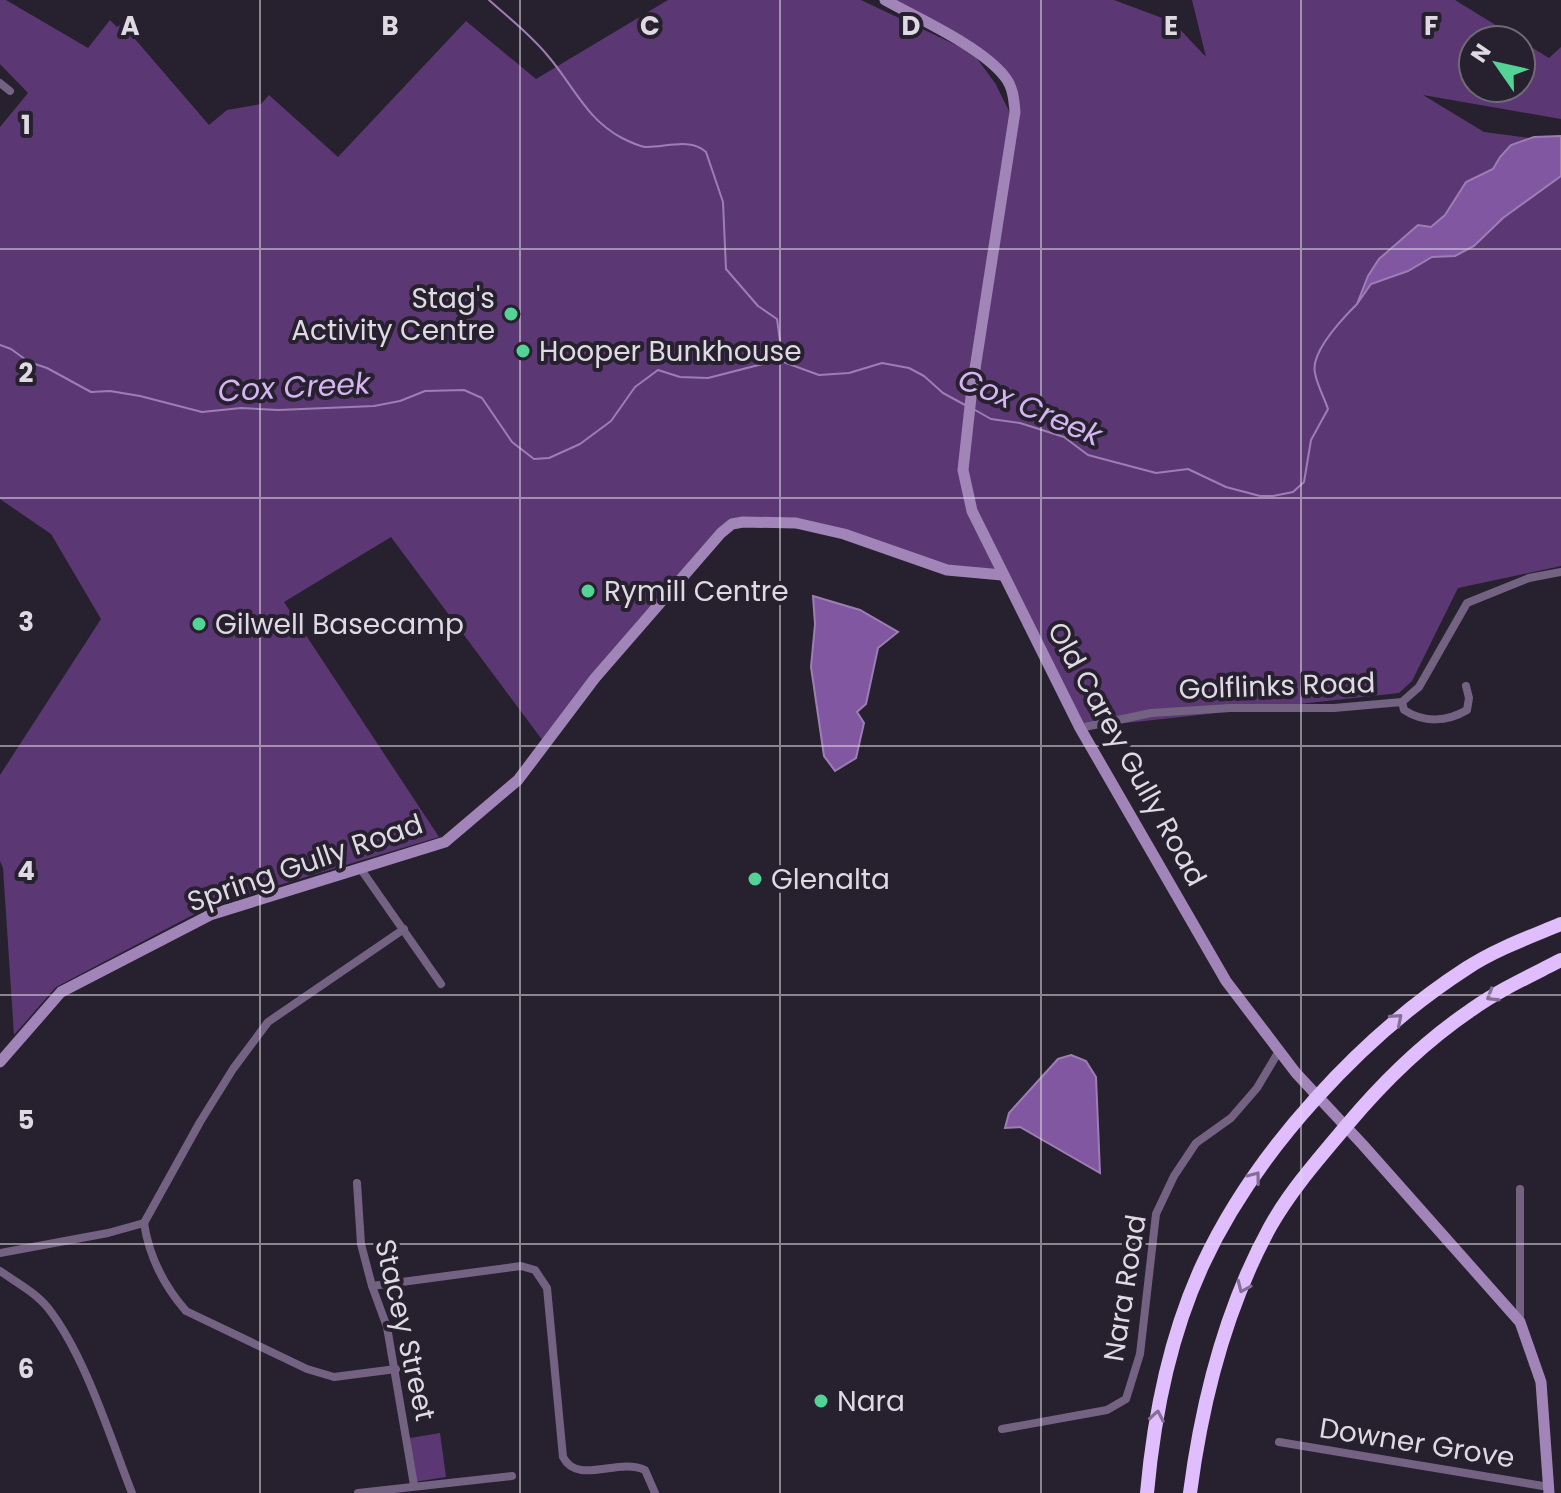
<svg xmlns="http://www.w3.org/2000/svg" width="1561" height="1493" font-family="Poppins,sans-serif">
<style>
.green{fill:#5b3874}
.water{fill:#8157a1;stroke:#9d7eb4;stroke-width:2}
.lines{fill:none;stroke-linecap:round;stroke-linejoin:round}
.stream{stroke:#9d7eb4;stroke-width:2}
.minor{stroke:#736282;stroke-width:8}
.secondary{stroke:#a185b8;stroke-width:11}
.motorway{stroke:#e0bdfd;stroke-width:14}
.oneway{stroke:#846e96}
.grid{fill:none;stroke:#ded9e2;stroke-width:2;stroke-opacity:0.55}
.poi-dot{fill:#54d396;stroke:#27202e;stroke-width:3}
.labels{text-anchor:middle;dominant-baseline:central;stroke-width:8;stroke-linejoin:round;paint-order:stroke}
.poi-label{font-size:28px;fill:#ded9e2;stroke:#27202e;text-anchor:start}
.street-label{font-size:28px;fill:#ded9e2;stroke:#27202e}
.water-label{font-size:30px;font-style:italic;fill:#d5b5f1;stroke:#27202e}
.grid-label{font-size:26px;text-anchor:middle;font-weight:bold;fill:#ded9e2;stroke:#27202e;stroke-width:8;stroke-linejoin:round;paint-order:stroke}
</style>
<rect width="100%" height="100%" fill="#27202e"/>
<!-- green -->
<g class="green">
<polygon points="0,0 6,0 88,48 110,20 117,27 122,24 209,125 227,110 261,104 269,95 338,157 466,21 536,79 668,0 861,0 973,53 995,83 1012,117 1013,93 990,63 885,0 1114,0 1173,22 1206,57 1192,0 1455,0 1520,40 1473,40 1473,88 1521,88 1521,41 1549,58 1561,47 1561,119 1423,95 1484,132 1561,142 1561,566 1458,588 1412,681 1399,693 1080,728 1002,575 947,570 844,534 743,522 721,533 546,745 391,537 284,602 439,837 210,906 56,987 14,1035 3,868 0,861 0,775 101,619 51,534 0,499 0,127 28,93 0,64"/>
<polygon points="440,1433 446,1477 414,1482 410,1438"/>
</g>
<!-- water -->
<g class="water">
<polygon points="1561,136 1561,176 1503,218 1474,246 1455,256 1432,257 1408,271 1371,284 1357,304 1368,276 1379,259 1418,225 1431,227 1445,215 1466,182 1493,169 1500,157 1511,145 1534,137"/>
<polygon points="813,596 860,610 898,632 878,648 866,704 857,712 864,723 856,758 835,771 824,756 811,667 815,624"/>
<polygon points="1071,1055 1086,1061 1096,1077 1100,1173 1020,1127 1005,1128 1009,1113 1058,1059"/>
</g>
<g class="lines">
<!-- stream -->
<g class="stream">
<path d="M489,0C509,18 531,35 548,56C573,85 586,119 622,138C628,141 639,146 645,147C664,148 690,137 706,152L723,202L726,269L758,306L777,319L781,348L778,360"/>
<polyline points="0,345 11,349 29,362 47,368 91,392 110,391 140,396 202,412 241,408 278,410 374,406 400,401 425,391 464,390 482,398 512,442 534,459 549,458 580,444 611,421 635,387 658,370 680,377 708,378 778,360 819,375 849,373 882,363 909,368 924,376 943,393 965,405"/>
<path d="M975,410L991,419L1020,423L1064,437L1088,455L1156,473L1188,469L1226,487L1260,496H1273L1293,492L1304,482L1311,440L1328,409C1324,397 1317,385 1315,373C1310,352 1343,318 1357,304"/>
</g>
<!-- minor -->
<g class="minor">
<polyline points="0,83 10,91"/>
<path d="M1402,702L1404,710C1424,723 1447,722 1467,710L1469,698L1466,686"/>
<polyline points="1080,728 1151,713 1230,708 1334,708 1402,702 1419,687 1467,603 1529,578 1561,572"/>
<polyline points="360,868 441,984"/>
<polyline points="357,1183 361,1244 372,1286 387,1327 414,1485"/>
<polyline points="1520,1189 1520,1321"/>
<path d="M144,1223C149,1256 165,1287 186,1311L307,1369L334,1377L396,1369"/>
<polyline points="0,1253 108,1233 144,1223 200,1122 233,1069 268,1022 404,929"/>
<path d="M0,1271C16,1282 36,1293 48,1308C85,1355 110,1437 132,1493"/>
<path d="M372,1286L521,1266L535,1270L547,1288L563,1457C578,1486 618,1457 645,1470L655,1493"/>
<polyline points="1002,1429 1107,1410 1126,1399 1140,1354 1156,1214 1174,1176 1196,1143 1231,1118 1257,1088 1279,1051"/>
<polyline points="1279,1442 1549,1487"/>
<polyline points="358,1493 512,1476"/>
</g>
<!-- secondary -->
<g class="secondary">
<path d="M885,0C919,19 982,47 1005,77C1013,87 1014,100 1015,112L972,388L963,470L972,511L1080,728L1226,981L1296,1073L1363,1145L1520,1322L1541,1382L1549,1493"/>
<polyline points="0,1062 61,992 210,915 445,842 518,780 595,678 721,533 732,524 743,522 796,523 844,534 947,570 1002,575"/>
</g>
<!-- motorway -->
<g class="motorway">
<path d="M1147,1493C1154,1415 1170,1335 1203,1264C1256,1150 1363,1035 1467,968C1496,949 1530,937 1561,924"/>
<path d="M1190,1493C1202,1401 1225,1309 1270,1227C1290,1191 1320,1157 1347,1125C1383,1082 1424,1042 1471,1010C1499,990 1530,976 1561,960"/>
</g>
</g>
<!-- one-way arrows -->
<defs><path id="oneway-chevron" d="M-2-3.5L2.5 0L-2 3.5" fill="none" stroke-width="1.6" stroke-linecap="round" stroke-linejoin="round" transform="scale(2)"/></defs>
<g class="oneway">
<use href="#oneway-chevron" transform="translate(1492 996) rotate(148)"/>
<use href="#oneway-chevron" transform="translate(1397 1019) rotate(-41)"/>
<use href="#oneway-chevron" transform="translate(1255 1177) rotate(-53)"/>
<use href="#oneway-chevron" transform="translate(1243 1287) rotate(114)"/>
<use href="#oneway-chevron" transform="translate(1157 1416) rotate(-80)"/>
</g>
<!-- grid -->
<path class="grid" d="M260,0V1493M520,0V1493M780,0V1493M1041,0V1493M1301,0V1493M0,249H1561M0,498H1561M0,746H1561M0,995H1561M0,1244H1561"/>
<!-- markers -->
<g class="poi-dot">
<circle cx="511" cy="314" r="8"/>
<circle cx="523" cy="351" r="8"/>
<circle cx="588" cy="591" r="8"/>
<circle cx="199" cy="624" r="8"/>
<circle cx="755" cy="879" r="8"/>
<circle cx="821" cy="1401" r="8"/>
</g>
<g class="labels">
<!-- poi labels -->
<g class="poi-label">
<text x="495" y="298" text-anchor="end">Stag's<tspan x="495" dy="32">Activity Centre</tspan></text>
<text x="539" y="351">Hooper Bunkhouse</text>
<text x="604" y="591">Rymill Centre</text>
<text x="215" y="624">Gilwell Basecamp</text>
<text x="771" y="879">Glenalta</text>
<text x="837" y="1401">Nara</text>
</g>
<!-- street labels -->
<g class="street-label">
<text transform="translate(1277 686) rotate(-2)">Golflinks Road</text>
<text transform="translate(1127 754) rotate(61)">Old Carey Gully Road</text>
<text transform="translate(305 863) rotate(-19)">Spring Gully Road</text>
<text transform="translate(1125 1288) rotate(-81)">Nara Road</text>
<text transform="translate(405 1330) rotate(77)">Stacey Street</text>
<text transform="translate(1417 1443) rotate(9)">Downer Grove</text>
</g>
<!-- water labels -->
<g class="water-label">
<text transform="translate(294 387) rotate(-3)">Cox Creek</text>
<text transform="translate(1030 407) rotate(23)">Cox Creek</text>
</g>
</g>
<g class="grid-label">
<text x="130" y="35">A</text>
<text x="390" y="35">B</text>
<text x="650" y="35">C</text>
<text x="911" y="35">D</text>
<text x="1171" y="35">E</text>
<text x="1431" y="35">F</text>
<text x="26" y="134">1</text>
<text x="26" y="382">2</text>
<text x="26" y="631">3</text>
<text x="26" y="880">4</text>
<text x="26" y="1129">5</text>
<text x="26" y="1378">6</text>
</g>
<!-- north arrow -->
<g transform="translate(1497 64) rotate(304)"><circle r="38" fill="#27202e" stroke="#706a76" stroke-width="2"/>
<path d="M0-6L14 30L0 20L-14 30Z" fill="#54d396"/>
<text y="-12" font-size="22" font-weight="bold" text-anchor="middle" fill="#ded9e2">N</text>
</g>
</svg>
